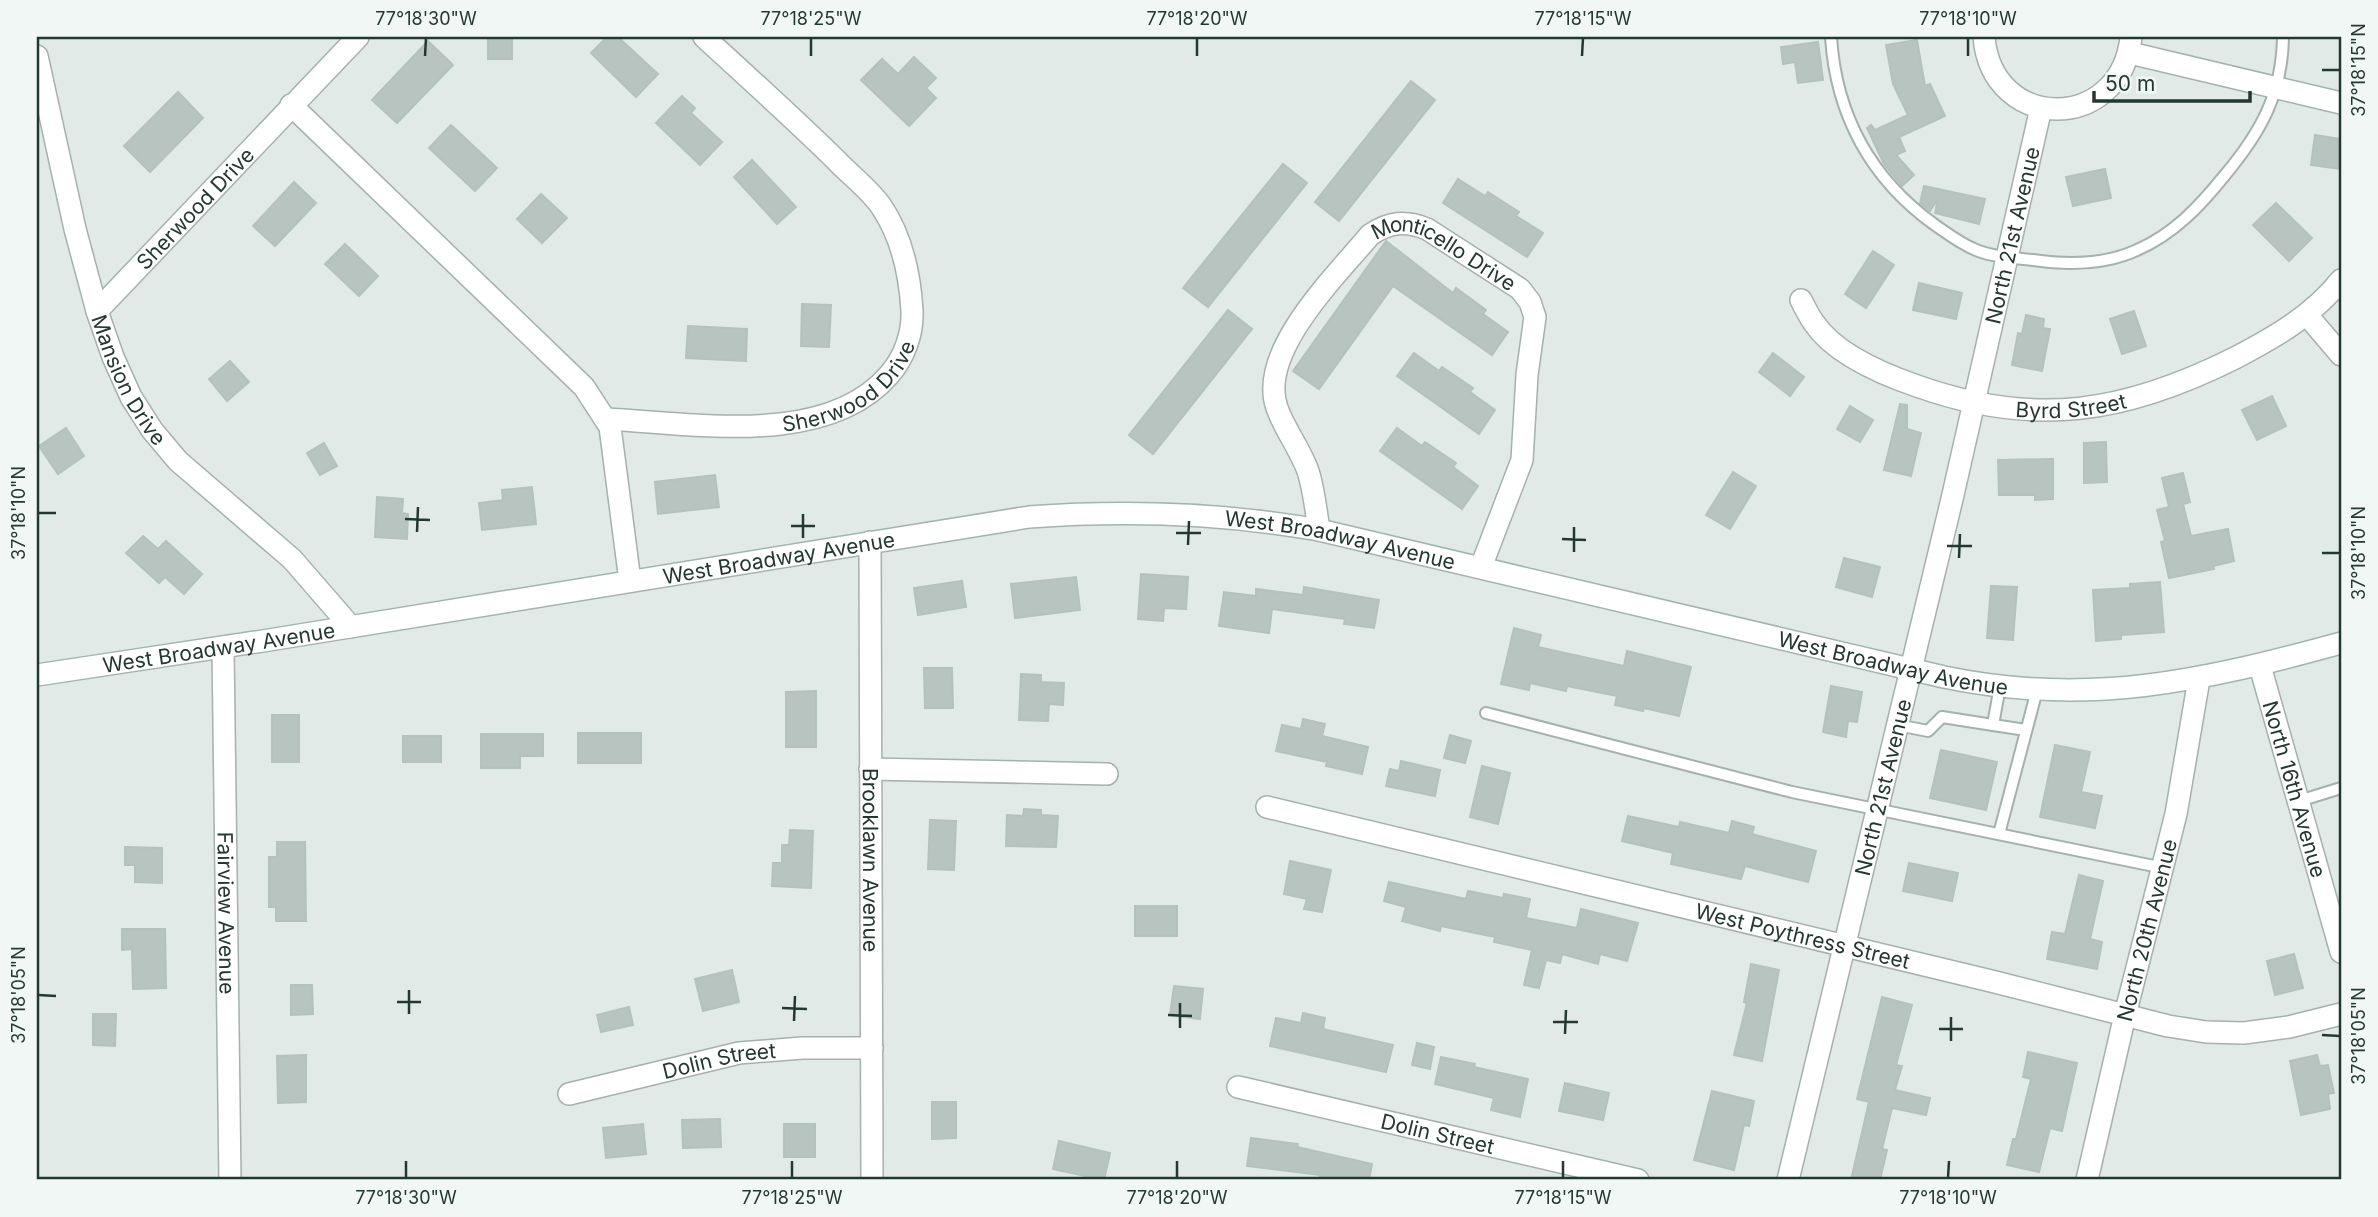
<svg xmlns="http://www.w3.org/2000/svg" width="2378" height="1217" font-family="Inter,sans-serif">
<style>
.building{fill:#b7c4bf;stroke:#b4c2bd;stroke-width:2}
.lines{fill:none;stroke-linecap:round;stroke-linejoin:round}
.service-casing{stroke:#a5b1ad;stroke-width:14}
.minor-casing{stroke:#a5b1ad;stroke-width:24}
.tertiary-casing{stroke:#a5b1ad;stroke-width:24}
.secondary-casing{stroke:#a2b4ae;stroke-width:24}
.service{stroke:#fff;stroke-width:10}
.minor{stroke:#fff;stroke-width:21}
.tertiary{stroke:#fff;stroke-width:21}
.secondary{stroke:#fff;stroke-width:21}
.ticks{fill:none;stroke:#243833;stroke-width:2.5}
.labels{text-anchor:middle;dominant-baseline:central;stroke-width:5;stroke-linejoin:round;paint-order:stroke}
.street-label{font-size:21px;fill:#243833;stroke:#f1f7f4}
.neatline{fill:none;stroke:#243833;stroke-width:2.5}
.ticks-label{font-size:18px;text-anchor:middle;fill:#243833}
</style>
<rect width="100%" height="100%" fill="#e1eae6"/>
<!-- building -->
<g class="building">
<rect x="488" y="37" width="24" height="22"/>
<polygon points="607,37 618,37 658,74 636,97 591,53"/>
<polygon points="1917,40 1925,86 1930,84 1945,116 1899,137 1905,151 1896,155 1914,175 1902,186 1884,164 1867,128 1871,125 1875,130 1908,115 1893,84 1886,45"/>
<polygon points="428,41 453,65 397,123 372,100"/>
<polygon points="1818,42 1823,80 1798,83 1795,62 1783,64 1781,47"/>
<polygon points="914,57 936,78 926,88 936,98 909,126 861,80 882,59 898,74"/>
<polygon points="1411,81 1435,100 1339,221 1315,202"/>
<polygon points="178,92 203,118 150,172 124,146"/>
<polygon points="682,96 695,108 691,113 722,142 700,165 656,123"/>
<polygon points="451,125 497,168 475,191 429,148"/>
<polygon points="2315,135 2341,139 2341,169 2311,165"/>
<polygon points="752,160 796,207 777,224 734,177"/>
<polygon points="1283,164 1307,183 1208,307 1183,288"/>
<polygon points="2105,169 2111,198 2073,206 2066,177"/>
<polygon points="1458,179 1485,196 1488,192 1519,212 1516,216 1543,233 1527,257 1443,203"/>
<polygon points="294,182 316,203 275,246 253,226"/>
<polygon points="1924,186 1985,199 1979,224 1935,213 1938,199 1930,211 1920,203"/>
<polygon points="541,194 567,218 542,243 517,219"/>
<polygon points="2276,203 2312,238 2289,261 2253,225"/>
<polygon points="1386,241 1453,293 1456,288 1486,310 1483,314 1508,332 1492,355 1393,286 1319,389 1293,371"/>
<polygon points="345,244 378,276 359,296 325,264"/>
<polygon points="1873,251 1894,265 1866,308 1845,294"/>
<polygon points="1919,283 1962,293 1956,319 1913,310"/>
<polygon points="802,304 831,305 829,347 801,346"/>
<polygon points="1228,310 1252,329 1153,454 1129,435"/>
<polygon points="2134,311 2146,346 2122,354 2110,319"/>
<polygon points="2026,315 2044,319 2043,328 2050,329 2042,371 2012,365 2018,333 2022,334"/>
<polygon points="688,326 747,329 746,361 686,358"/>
<polygon points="1414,353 1439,371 1442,367 1473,388 1470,392 1495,410 1479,434 1397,376"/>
<polygon points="1773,353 1804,377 1790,396 1759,372"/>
<polygon points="230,361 249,382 227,401 209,379"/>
<polygon points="2272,396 2286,426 2257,440 2242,410"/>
<polygon points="1900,404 1907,405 1907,429 1921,433 1911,476 1884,470"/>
<polygon points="1850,406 1873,420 1860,442 1837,429"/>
<polygon points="66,428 84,456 58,474 39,446"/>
<polygon points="1397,428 1422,446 1425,442 1456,463 1453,467 1478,486 1462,509 1380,451"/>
<polygon points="2106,442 2107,482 2084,483 2084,443"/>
<polygon points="324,443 337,466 320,475 307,453"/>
<polygon points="2053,459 2053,499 2035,500 2035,495 1999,495 1998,460"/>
<polygon points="1733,472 1756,486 1730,529 1706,515"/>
<polygon points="2183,473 2190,502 2183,504 2191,536 2228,529 2234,561 2213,566 2214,569 2169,578 2161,542 2165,541 2157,510 2169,507 2162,478"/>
<polygon points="715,475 719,507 658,514 655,482"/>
<polygon points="532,487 536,524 482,530 479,503 503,500 502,490"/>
<polygon points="377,497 403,499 402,513 408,514 407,539 375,537"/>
<polygon points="143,536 158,549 166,541 202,574 184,594 165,577 159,583 126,553"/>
<polygon points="1844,558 1880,567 1872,597 1836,587"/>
<polygon points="1141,574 1188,577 1186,609 1164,608 1163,621 1138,619"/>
<polygon points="1076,577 1080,610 1015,618 1011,584"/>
<polygon points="962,581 966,607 918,615 914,588"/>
<polygon points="2160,582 2164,632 2121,635 2121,639 2096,641 2093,590 2130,588 2130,584"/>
<polygon points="1991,586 2017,587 2013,640 1987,638"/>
<polygon points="1304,587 1379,600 1374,628 1344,624 1345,619 1272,609 1269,633 1219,626 1224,592 1256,596 1256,589 1303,595"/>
<polygon points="1514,628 1541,635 1538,647 1624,666 1627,651 1691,667 1679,716 1644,708 1643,711 1615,705 1617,696 1567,686 1566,691 1530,683 1529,690 1501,684"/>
<polygon points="924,668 952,668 953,708 925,708"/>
<polygon points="1021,674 1041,675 1041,682 1064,683 1063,705 1049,704 1048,721 1019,720"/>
<polygon points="1831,686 1862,692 1857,722 1848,721 1846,737 1823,732"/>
<polygon points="816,691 816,747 786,747 786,692"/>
<rect x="272" y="715" width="27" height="47"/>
<polygon points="1303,719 1325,724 1322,736 1368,747 1362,774 1326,766 1327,762 1276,751 1282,725 1301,729"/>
<rect x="578" y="733" width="63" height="30"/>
<polygon points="481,734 543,734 543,756 520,756 520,768 481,768"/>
<polygon points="1450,735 1471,741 1465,763 1444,758"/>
<rect x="403" y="736" width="38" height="26"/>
<polygon points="2055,745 2090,752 2081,792 2102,796 2095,828 2040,817"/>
<polygon points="1941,750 1997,762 1986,810 1930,798"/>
<polygon points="1401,761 1440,770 1435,796 1386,786 1390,769 1399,771"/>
<polygon points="1482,766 1510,773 1498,824 1470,817"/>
<polygon points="1024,809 1041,810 1041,815 1058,816 1056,847 1006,846 1007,815 1023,816"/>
<polygon points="1628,816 1679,827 1680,822 1729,833 1732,821 1754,827 1752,834 1816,851 1808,882 1745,866 1741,879 1671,864 1673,853 1622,841"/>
<polygon points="930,820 956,821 954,870 928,869"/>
<polygon points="790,830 813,831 811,888 772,886 773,863 782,863 782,845 789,845"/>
<polygon points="277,842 305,842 306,921 276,921 276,907 269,907 269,857 277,857"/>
<polygon points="125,847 162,848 162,883 135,882 135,865 125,865"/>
<polygon points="1290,861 1331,870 1322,912 1304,909 1307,899 1284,894"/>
<polygon points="1909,863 1958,873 1952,901 1903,891"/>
<polygon points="2079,875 2103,881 2090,939 2102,942 2097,969 2047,959 2052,932 2065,934"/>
<polygon points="1389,882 1466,899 1468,891 1503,898 1504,894 1530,899 1526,918 1577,928 1581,909 1638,923 1627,961 1600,954 1598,964 1562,954 1560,963 1546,960 1539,988 1524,985 1532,950 1494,942 1495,937 1441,926 1440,931 1402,921 1406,907 1384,901"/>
<rect x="1135" y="906" width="42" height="30"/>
<polygon points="122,929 165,929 166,988 133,989 132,949 122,950"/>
<polygon points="2294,954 2303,988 2275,995 2267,961"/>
<polygon points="1751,964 1779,970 1762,1061 1734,1055 1747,1003 1744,1002"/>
<polygon points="732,970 739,1002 703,1011 695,979"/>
<polygon points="291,985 312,985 313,1014 291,1015"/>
<polygon points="1174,986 1203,989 1200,1019 1170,1015"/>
<polygon points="1882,997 1912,1005 1896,1065 1902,1066 1895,1090 1930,1098 1926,1115 1892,1108 1882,1149 1887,1150 1880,1180 1851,1180 1869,1102 1857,1099"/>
<polygon points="629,1007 633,1025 601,1032 597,1015"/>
<polygon points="1303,1013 1325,1018 1323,1029 1393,1045 1386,1072 1270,1046 1276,1018 1301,1023"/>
<polygon points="93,1014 116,1014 115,1046 93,1045"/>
<polygon points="1417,1043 1434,1047 1430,1069 1412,1065"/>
<polygon points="2028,1052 2077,1063 2062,1131 2050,1128 2039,1172 2007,1165 2013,1139 2016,1139 2031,1079 2023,1077"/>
<polygon points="306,1055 306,1102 278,1103 277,1056"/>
<polygon points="2317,1055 2320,1066 2328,1065 2334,1093 2328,1094 2330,1109 2301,1115 2290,1061"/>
<polygon points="1441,1057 1475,1064 1474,1067 1528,1079 1520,1117 1491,1110 1494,1098 1435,1084"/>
<polygon points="1565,1083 1609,1093 1603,1120 1559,1111"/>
<polygon points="1712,1091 1754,1101 1749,1126 1744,1125 1734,1170 1694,1160"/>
<polygon points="932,1102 956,1102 956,1138 932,1139"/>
<polygon points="720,1119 721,1147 683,1148 682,1120"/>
<polygon points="643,1124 646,1154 606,1158 603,1128"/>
<rect x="784" y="1124" width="31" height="33"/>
<polygon points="1251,1138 1298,1144 1297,1147 1372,1164 1369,1180 1319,1180 1320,1175 1247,1166"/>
<polygon points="1059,1141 1110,1153 1104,1180 1053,1169"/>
</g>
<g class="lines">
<!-- service casing -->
<g class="service-casing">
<g id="service">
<path d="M1831,37C1836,115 1871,179 1935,225C1948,234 1961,244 1976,250C1993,257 2014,258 2033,260C2068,265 2105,265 2137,250C2174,234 2200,206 2225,175C2261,132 2282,94 2283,37"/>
<polyline points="1486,713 1792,792 2164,868"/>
<polyline points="1897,725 1928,731 1942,717 1993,725 2000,686"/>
<polyline points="1993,725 2026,730"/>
<polyline points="2299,801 2341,788"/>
<polyline points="1999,834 2037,690"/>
</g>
</g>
<!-- minor casing -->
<g class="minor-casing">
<g id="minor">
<polyline points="2130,53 2341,103"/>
<path id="s1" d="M37,56L75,229L97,311L113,357L131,397L152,430L178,461L292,559L351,627"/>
<polyline points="291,105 584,387 610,427 630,581"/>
<path id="s2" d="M1801,300C1805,308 1809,316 1814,323C1835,354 1882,374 1917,386C2035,428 2125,413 2235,358C2275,337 2312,316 2341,280"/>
<path id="s3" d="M97,311L358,37"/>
<polyline points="2307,315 2341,355"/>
<path id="s4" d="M606,419C692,423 826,448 889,375C904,358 913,334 912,311C910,274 902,237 881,206C869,189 850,175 836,160C793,118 749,78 704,37"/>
<path id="s5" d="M1319,530C1316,511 1314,490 1308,471C1300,449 1285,430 1277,408C1257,352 1336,276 1370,235C1389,222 1405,220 1427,229L1520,289L1530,302L1535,317L1527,375L1522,460L1481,567"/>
<path id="s6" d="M870,542L872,1180"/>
<path id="s7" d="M223,647L230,1180"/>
<path id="s8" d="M2260,666L2341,952"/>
<polyline points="870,769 1107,774"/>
<path id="s9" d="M1267,807L1991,981L2168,1026L2206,1032L2244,1033L2289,1027L2341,1014"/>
<path id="s10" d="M1238,1087L1638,1180"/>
<path id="s11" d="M569,1094L739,1053L802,1048H872"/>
<path id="s12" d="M2087,1180L2125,1015L2176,814L2199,679"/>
</g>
</g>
<!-- tertiary casing -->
<g class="tertiary-casing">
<g id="tertiary">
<path d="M1984,37C1992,133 2121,133 2131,37"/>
<path id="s13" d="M1788,1180L1952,499L2041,108"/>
</g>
</g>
<!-- secondary casing -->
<g class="secondary-casing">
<g id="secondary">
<path id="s14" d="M37,675L269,640L1029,517C1127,510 1223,513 1319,530L1944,677C2087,707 2203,681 2341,643"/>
</g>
</g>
<!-- service -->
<use href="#service" class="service"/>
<!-- minor -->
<use href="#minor" class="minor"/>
<!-- tertiary -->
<use href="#tertiary" class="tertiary"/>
<!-- secondary -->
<use href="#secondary" class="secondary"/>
</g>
<!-- ticks -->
<path class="ticks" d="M425,56L426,38M811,56V38M1197,56V38M1582,56L1583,38M1968,56V38M2322,70H2340M38,513H56M405,519L430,520M791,526H815M417,532L418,507M1176,533H1201M803,538V514M1562,539L1586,540M1188,545L1189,521M1947,546H1972M1574,552V527M2322,553H2340M1959,558L1960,534M38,995L56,996M397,1002H421M782,1008L807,1009M409,1014V990M1168,1015L1192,1016M794,1021L795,996M1553,1022H1578M1180,1028V1003M1939,1029H1963M1565,1034L1566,1010M2322,1035L2340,1036M1951,1041V1017M406,1178V1161M792,1178V1161M1177,1178V1161M1563,1178V1161M1948,1178L1949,1161"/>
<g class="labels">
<!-- street labels -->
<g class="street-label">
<text stroke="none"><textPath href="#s3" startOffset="142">Sherwood Drive</textPath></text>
<text stroke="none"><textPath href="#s13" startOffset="971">North 21st Avenue</textPath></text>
<text stroke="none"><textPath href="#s5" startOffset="418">Monticello Drive</textPath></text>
<text stroke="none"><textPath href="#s1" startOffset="338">Mansion Drive</textPath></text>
<text stroke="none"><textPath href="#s4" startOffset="256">Sherwood Drive</textPath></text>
<text stroke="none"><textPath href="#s2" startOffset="306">Byrd Street</textPath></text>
<text stroke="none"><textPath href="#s14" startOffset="1318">West Broadway Avenue</textPath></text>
<text stroke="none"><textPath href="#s14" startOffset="751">West Broadway Avenue</textPath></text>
<text stroke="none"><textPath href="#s14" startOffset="184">West Broadway Avenue</textPath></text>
<text stroke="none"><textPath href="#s14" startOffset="1885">West Broadway Avenue</textPath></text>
<text stroke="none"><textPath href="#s13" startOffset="404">North 21st Avenue</textPath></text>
<text stroke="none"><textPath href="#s8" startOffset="128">North 16th Avenue</textPath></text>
<text stroke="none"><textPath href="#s6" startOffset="318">Brooklawn Avenue</textPath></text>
<text stroke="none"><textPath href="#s7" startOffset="266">Fairview Avenue</textPath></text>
<text stroke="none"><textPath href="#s12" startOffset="257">North 20th Avenue</textPath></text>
<text stroke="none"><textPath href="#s9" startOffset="551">West Poythress Street</textPath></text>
<text stroke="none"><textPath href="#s11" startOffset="154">Dolin Street</textPath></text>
<text stroke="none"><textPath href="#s10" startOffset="205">Dolin Street</textPath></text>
</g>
</g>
<!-- border -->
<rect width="2378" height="1217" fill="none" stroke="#f1f7f4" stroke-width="77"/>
<!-- scale -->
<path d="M2094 91v10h156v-10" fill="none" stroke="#243833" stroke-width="3.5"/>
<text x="2105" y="91" font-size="21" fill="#243833" stroke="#f1f7f4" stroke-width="5" paint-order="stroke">50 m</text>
<rect x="38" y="38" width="2302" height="1140" class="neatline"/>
<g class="ticks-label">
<text x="426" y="25">77°18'30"W</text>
<text x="811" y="25">77°18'25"W</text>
<text x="1197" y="25">77°18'20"W</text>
<text x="1583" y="25">77°18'15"W</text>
<text x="1968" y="25">77°18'10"W</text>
<text transform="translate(2359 70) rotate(-90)" y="6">37°18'15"N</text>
<text transform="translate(19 513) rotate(-90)" y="6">37°18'10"N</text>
<text transform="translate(2359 553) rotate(-90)" y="6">37°18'10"N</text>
<text transform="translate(19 995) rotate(-90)" y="6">37°18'05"N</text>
<text transform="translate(2359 1036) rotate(-90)" y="6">37°18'05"N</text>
<text x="406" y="1204">77°18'30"W</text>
<text x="792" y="1204">77°18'25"W</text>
<text x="1177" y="1204">77°18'20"W</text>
<text x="1563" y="1204">77°18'15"W</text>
<text x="1948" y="1204">77°18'10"W</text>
</g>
</svg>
